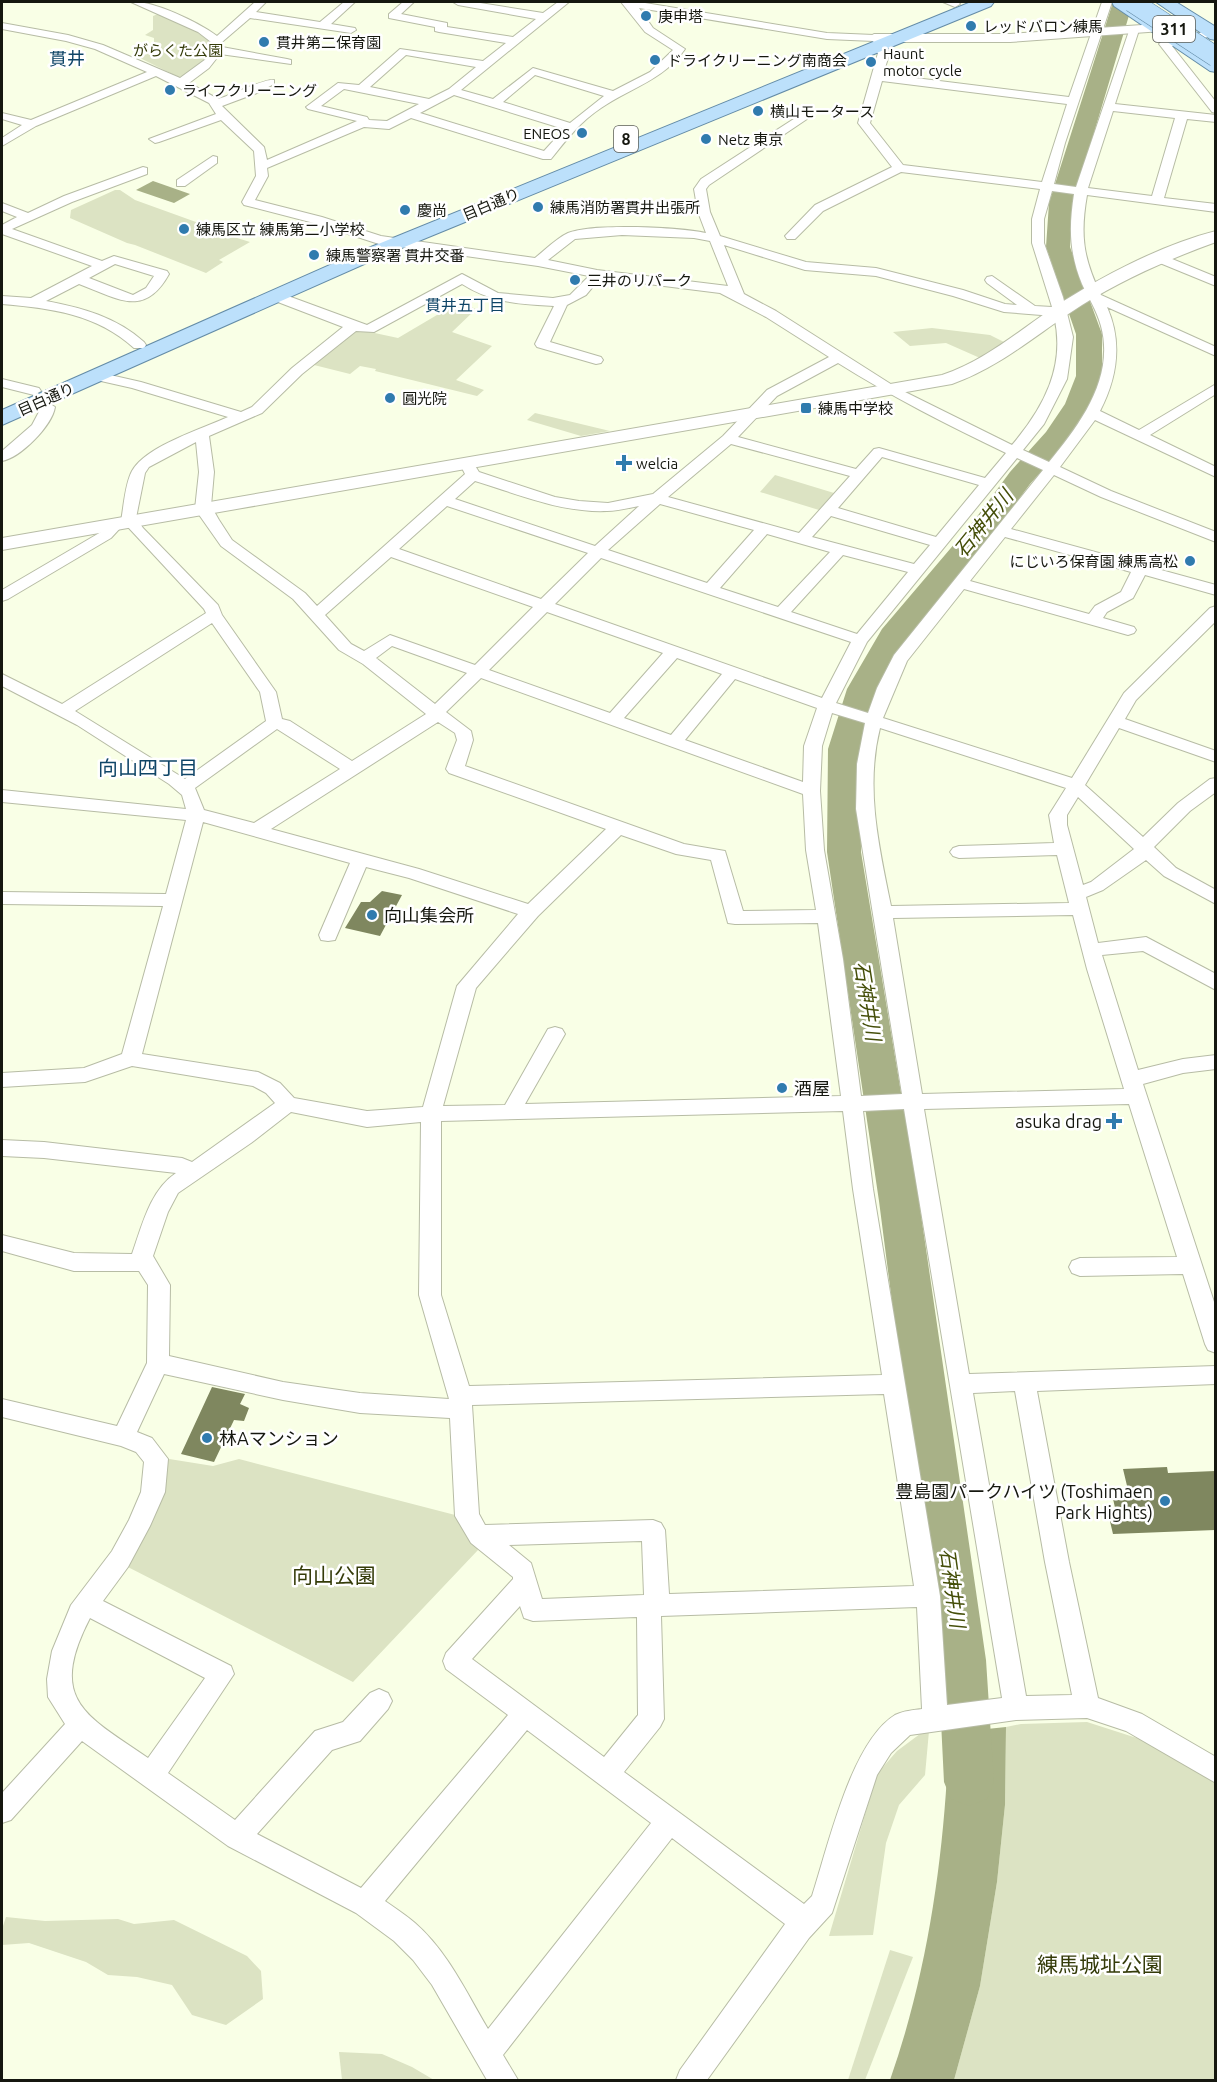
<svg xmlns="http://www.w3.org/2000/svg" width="1217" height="2082" font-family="Ubuntu,'Noto Sans JP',sans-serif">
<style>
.green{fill:#dce3c3}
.water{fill:#a8b187}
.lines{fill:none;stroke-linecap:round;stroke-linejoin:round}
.river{fill:#a8b187;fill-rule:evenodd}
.building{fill:#7f875f}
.minor-casing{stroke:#b7bca5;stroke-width:2}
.tertiary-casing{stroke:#b7bca5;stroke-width:2}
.primary-casing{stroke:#648ca7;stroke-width:2}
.minor{fill:#fff;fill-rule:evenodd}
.tertiary{fill:#fff;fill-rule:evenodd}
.primary{fill:#bce0fb;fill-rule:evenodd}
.primary-bridge-casing{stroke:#648ca7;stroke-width:21;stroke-linecap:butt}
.primary-bridge{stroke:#bce0fb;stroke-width:20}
.poi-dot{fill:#307bae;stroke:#fff;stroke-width:2}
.labels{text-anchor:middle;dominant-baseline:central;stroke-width:5;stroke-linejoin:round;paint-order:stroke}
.far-poi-label{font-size:15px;fill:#15170f;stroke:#fff;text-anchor:start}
.far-park-label{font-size:15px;fill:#343b09;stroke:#fff}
.far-street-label{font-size:15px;fill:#15170f;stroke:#fff}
.shield{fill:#fff;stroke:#5b5d57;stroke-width:1.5}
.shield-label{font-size:16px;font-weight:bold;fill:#15170f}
.far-neighbourhood-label{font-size:16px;fill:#0f4567;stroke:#fff}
.far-quarter-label{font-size:18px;fill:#0f4567;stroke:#fff}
.poi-label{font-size:18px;fill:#15170f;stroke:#fff;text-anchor:start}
.water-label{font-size:20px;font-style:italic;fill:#444e08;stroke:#fff}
.neighbourhood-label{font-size:20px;fill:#0f4567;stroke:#fff}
.near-park-label{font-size:21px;fill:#343b09;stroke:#fff}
</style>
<rect width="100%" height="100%" fill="#f9ffe6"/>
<!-- green -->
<g class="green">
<path d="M158,14L194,30L210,42C212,58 195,76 178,77L136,56L154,47V38L145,35L153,30V16Z"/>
<polygon points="115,190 120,190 135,200 207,226 205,228 250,242 219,260 223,262 206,273 135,245 127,243 70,218 71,210"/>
<polygon points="459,302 476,309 452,332 492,346 456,380 484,390 477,396 375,371 376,369 360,366 350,374 310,364 356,329 398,338"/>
<polygon points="932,328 990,335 1004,342 980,358 946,343 910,346 893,332"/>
<polygon points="535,413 610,431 581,436 527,420"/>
<polygon points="775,475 834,493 819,510 760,492"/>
<polygon points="163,1458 213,1466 239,1459 459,1516 478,1550 353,1682 122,1564"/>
<polygon points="1087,1722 1143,1740 1215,1782 1215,2080 954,2080 980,1986 997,1882 1005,1805 1006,1727 1021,1724"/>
<polygon points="924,1731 929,1731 925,1775 899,1805 886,1843 873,1935 829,1936 877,1774 897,1751"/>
<polygon points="6,1917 45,1921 118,1919 134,1924 174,1920 247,1956 261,1971 263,1999 226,2025 192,2015 172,1985 137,1977 108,1975 86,1962 29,1943 2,1945 2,1929"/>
<polygon points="890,1950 913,1957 865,2080 848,2080"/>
<polygon points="339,2052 382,2054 412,2067 434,2080 342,2080"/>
</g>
<!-- water -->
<g class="water">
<polygon points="153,181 190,194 174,203 136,190"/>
<path d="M1006,1727L1005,1805L997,1882L980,1986L954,2080H890C929,1969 945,1850 949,1733Z"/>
</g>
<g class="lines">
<!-- river -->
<polygon class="river" points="1113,2 1133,2 1073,203 1070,247 1102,334 1102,376 1093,404 1066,444 1030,484 993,534 907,639 879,689 860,749 861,852 919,1201 986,1660 994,1782 987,1799 969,1806 951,1799 944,1782 938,1660 879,1201 827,852 828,749 847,689 882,629 973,522 1010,472 1046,432 1065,404 1076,376 1076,334 1046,247 1049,203"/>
</g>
<!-- building -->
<g class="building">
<polygon points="382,891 402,895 380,936 345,928 361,902 370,902"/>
<polygon points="212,1387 245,1394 240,1404 249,1408 244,1421 234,1420 214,1462 181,1454"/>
<polygon points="1167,1467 1168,1473 1215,1471 1215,1530 1113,1534 1108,1513 1116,1512 1111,1490 1128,1490 1123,1469"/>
</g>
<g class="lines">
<!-- minor casing -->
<g class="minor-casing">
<g id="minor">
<path d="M131,2C152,0 198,22 217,36L255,2H266L256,12L320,22L344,2H355L331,24L355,28L356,30L351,33L250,18L222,42V47L287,59L291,60V64L220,54L209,68L189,83L218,99C229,96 266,78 274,80V84L257,93L222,106L264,147L267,160L357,121L308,109L306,107L338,83L359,85L400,49L483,61L506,43L439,32L435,31V27L389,18V14L403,2H414L401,14L447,23V27L513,37L536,19L458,5L453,2H474L543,13L558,2H569L461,90L493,99L533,68L613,91L650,72L673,50L645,32L621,2H639L827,33L874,35L880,38L874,41L827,39L639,8L653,28L685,49C664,80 630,88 601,108C581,121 566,140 551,159H543L411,118L389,129L364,127L267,168L268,176L255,200L322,217L381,236L535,258C545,250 557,238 568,233C592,223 679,227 706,233L698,212L694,189L701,179L803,113L807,115V119L709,185L706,189L710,212L720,236L806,262L876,268L963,290L1005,304L1017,305L987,283L985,280L987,277L992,276L1035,306L1052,307L1032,243V219L1040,189L901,172L823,211L795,239H787L785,236L815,205L892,167L858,123L878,53L870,48V44H878L890,52L883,74L1069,97L1102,2H1112L1065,143L1054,184L1076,187L1130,28H1138L1139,30L1115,104L1216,115V122L1187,119L1164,198L1216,204V212L1087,195C1080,235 1083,258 1101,295L1216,347V356L1107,307C1123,343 1117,378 1100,411L1139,430L1216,384V394L1150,435L1216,467V477L1095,420L1060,467L1111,491L1216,532V542L1101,497L1054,475L1011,529L1216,585V595L1145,575L1133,598L1107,612L1103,618L1134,627L1136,630L1134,633L1128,635L964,589L907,661L883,718L1072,778L1124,693L1210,608L1216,606V621L1136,700L1125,719L1216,751V762L1119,728L1085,785L1143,837L1178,803L1210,779L1216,778V792L1190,811L1154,847L1176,868L1216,890V904L1164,876L1146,860L1103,890L1086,897L1098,943L1146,937L1216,974V990L1143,951L1102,955L1138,1070L1183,1059L1216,1055V1069L1183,1073L1143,1084L1216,1308V1353L1208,1350L1205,1344L1183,1274L1080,1276L1072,1273L1069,1267L1072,1261L1080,1258L1177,1257L1129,1104L924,1109L969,1374L1216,1366V1384L1037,1391L1069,1562L1098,1698L1142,1714L1216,1757V1783L1126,1731L1087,1718L1016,1720L910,1735L891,1753L877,1775L832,1913L809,1938L707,2080H676L680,2070L785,1924L672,1838L503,2055L518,2080H487L432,1985L413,1960L394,1941L356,1913L228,1846L82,1741L11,1820L2,1823V1793L65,1724L48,1697L47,1679L52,1651L71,1605L112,1551L129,1520L141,1492L144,1462L136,1452L121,1446L2,1417V1399L117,1426L147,1363L148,1285L139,1271H74L2,1251V1235L74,1253L132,1254C142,1226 150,1190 176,1173L44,1158L2,1156V1140L44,1142L182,1158L192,1162L275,1103L266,1093L253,1086L132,1066L85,1082L2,1087V1073L84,1068L122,1054L163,906L2,904V892L166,894L186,820L2,802V790L186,809L182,795L169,784L77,725L2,686V674L62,704L206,613L204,609L127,526L123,525L111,538L8,599L2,601V590L101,532L111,521H121C124,505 125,484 132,471C146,446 202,429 228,417L132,388L92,379L90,376L92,373L97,372L141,382L241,412L252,407L292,368L343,327L270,299L268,296L270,293H280L367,325L462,274L498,293L553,298L570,295L589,276L538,266L379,244L314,223L244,205L242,202L256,176L254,151L221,120L159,142L155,143L149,139L216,114L209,103L156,76L36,126L2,146V138L22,125L2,119V113L31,120L147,72L95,49L66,41L2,29V23L68,35L103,45L180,78L206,59L211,42L198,32ZM406,55L476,67L449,89L429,99L370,87ZM535,75L604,96L570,123L503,102ZM882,81L1067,104L1042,182L903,165L870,123ZM344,89L419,104L387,121L369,120L367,117L321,106ZM454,95L564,129L544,151L420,113ZM1113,111L1175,118L1152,196L1088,188ZM1052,191L1074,194C1069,227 1069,252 1082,284C1088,297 1097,311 1101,326C1115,378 1080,424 1049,462L1023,450L1044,424L1067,379L1073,337L1063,297L1044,243V219ZM622,235L694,238L710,241L728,286L597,270L548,260L575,239ZM724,245L805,270L876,276L953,296L1004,312L1054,316C1066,366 1044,407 1012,445L897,388L776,311L744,294ZM600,278L720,293L766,317L829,357L767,390L723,436L653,494L608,503L579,501L555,497L479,472L472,461H462L460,464L465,474L317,606L305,593L232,540L219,520L211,506L214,472L209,436L262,413L302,374L356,331L374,332L462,284C491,303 520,304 554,306L535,344L537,347L596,364L601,363L603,360L601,357L550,342L567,305L586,295ZM838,363C892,397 948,425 1006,453L985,478L879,448L874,449L856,469L738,437L777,396ZM196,442L199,472L195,509L221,546L293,599L339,650L363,664L426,714L352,761L290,721L282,719L276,692L222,615L218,605L143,528L136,518L145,473L149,467ZM731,444L850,476L799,533L668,497ZM882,457L979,485L936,537L838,508ZM1017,458L1043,470L894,655L877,688L868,713L836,703L867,642ZM475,481C518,494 562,513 607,511C618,511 629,508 639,506L595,546L455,499ZM660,504L754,530L707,583L608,550ZM447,506L588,553L541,599L399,549ZM831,516L930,545L914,564L812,537ZM767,534L830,552L778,607L720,588ZM1005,537L1131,572L1121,592L1095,606L1089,614L970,581ZM843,555L908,572L857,634L791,612ZM391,557L533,607L475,665L390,635L364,651L351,644L325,615ZM601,558L851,642L822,698L555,604ZM547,612L663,653L610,713L489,670ZM212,623L260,692L266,721L185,779L75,711ZM392,646L467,673L435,704L376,658ZM677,658L722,674L671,735L624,718ZM481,678L803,794L806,850L816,910L743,911L725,851L684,844L465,766L473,740L471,731L446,712ZM735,679L817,708L804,746L803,782L685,740ZM832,713L865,723L857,764L856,809L902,1094L861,1096L843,959L824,850L820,791L822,746ZM438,722L455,733L457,740L446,769L449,773L606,829L528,904L419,869L271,829ZM880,728L1066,788L1049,815L1054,843L959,846L953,848L950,852L953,856L959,858L1057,855L1069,903L891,906C879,847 865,788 880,728ZM277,729L340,769L254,823L204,810L195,788ZM1078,797L1134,849L1091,882L1083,885L1067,825V815ZM203,822L350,863L319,935L321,940L328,941L335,940L366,867L409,878L518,914L457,986L423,1107L367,1111L294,1098L280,1083L258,1072L142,1054ZM621,835L676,854L711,860L728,923L735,924L818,923L841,1096L525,1104L565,1034L562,1029L555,1027L548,1029L505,1105L443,1106L476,988L538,916ZM1073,915L1087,969L1124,1089L922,1094L893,918ZM904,1109L1002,1698L947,1705L940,1596L873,1189L863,1111ZM843,1111L853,1189L882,1375L469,1386L441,1295V1121ZM291,1112L367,1127L421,1122L419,1295L449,1399L360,1393L283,1382L169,1356L170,1285L153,1256L168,1212L178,1193L251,1143ZM164,1374L283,1400L360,1413L450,1418L455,1516L471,1543L513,1577V1579L446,1653L443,1661L446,1669L508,1715L361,1888L257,1834L332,1750L360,1741L388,1709L392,1701L388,1693L379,1689L370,1693L343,1722L315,1731L235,1820L168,1773L234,1674L231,1666L103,1601L128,1567L150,1526L165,1492L168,1459L152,1438L137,1432ZM1015,1391L1045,1562L1072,1695L1026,1696L973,1393ZM884,1394L914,1586L669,1594L665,1530L661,1523L653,1520L485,1525L479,1514L472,1405ZM642,1541L644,1595L542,1599L531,1563L509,1545ZM520,1606L524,1618L533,1621L637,1617L638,1715L604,1757L472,1659ZM917,1607L922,1709C913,1710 903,1711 895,1715C851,1742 828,1847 812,1896L804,1904L624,1772L660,1727L664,1719L661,1616ZM90,1618L205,1678L148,1758C86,1715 47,1701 90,1618ZM527,1730L651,1823L488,2029C466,1992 448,1952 415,1923C406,1915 395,1908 385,1901Z"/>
<polygon points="943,2 958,2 960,4 955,7"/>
<polygon points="1216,29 1216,35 1172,46 1216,102 1216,113 1212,112 1159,44 1161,42"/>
<polygon points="213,156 217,157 217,163 185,186 177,186 177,180"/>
<path d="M143,167L147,168V174L72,202L12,229L102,261L114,256L167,271L169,274C144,319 117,298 79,284L46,301C83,308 116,317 144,342L146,345L144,348H134C97,314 50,308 2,304V296L31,298L92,266L2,234V225L17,217L2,211V203L28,213L64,196ZM115,264L154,276L146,288L133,295L89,278Z"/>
<polygon points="1160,254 1216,277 1216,286 1155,261 1154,258 1155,255"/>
<polygon points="2,379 39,388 41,391 34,395 2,387"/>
<path d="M40,397L55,407C52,426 20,458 2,461V451L32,425L41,408L33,401Z"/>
</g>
</g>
<!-- tertiary casing -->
<g class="tertiary-casing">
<g id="tertiary">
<polygon points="1157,24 1164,28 1162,31 1010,42 874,42 867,38 874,34 1010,34"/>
<path d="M1216,231V242C1169,259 1124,279 1082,305C1039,332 1001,367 952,384L2,550V538L942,375C984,361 1016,333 1053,308C1100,277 1161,245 1216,231Z"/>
</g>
</g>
<!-- primary casing -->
<g class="primary-casing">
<g id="primary">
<polygon points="971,2 994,2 991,6 380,257 2,425 2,410 366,249"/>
<polygon points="1112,2 1131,2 1216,58 1216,72 1210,71 1114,6"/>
<polygon points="1156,2 1176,2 1216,27 1216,40 1210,39"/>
</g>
</g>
<!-- minor -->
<use href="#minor" class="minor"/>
<!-- tertiary -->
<use href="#tertiary" class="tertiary"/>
<!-- primary -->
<use href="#primary" class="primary"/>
<!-- primary-bridge casing -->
<g class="primary-bridge-casing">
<polyline id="primary-bridge" points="1132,2 1216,57"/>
</g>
<!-- primary-bridge -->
<use href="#primary-bridge" class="primary-bridge"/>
</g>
<!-- markers -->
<g class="poi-dot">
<circle cx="646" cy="16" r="6"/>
<circle cx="971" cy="26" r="6"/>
<circle cx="264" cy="42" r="6"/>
<circle cx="655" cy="60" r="6"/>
<circle cx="871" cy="62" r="6"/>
<circle cx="170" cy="90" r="6"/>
<circle cx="758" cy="111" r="6"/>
<circle cx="582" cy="133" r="6"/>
<circle cx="706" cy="139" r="6"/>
<circle cx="538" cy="207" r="6"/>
<circle cx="405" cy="210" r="6"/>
<circle cx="184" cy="229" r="6"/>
<circle cx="314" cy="255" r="6"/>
<circle cx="575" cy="280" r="6"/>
<circle cx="390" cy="398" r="6"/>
<rect x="800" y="402" width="12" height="12" rx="3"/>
<path d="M621 454h6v6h6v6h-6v6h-6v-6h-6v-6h6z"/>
<circle cx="1190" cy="561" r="6"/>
<circle cx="372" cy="915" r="6"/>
<circle cx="782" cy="1088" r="6"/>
<path d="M1111 1112h6v6h6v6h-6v6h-6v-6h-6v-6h6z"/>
<circle cx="207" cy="1438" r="6"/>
<circle cx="1165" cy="1501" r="6"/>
</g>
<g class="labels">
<!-- far-poi labels -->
<g class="far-poi-label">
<text x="658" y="16">庚申塔</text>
<text x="983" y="26">レッドバロン練馬</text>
<text x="276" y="42">貫井第二保育園</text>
<text x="883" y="53">Haunt<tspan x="883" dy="17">motor cycle</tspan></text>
<text x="667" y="60">ドライクリーニング南商会</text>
<text x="182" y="90">ライフクリーニング</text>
<text x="770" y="111">横山モータース</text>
<text x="570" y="133" text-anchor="end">ENEOS</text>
<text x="718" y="139">Netz 東京</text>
<text x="550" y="207">練馬消防署貫井出張所</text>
<text x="417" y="210">慶尚</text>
<text x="196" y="229">練馬区立 練馬第二小学校</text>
<text x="326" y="255">練馬警察署 貫井交番</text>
<text x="587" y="280">三井のリパーク</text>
<text x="402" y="398">圓光院</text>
<text x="818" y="408">練馬中学校</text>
<text x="636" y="463">welcia</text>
<text x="1178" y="561" text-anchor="end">にじいろ保育園 練馬高松</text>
</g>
<!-- far-park labels -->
<g class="far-park-label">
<text x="178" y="50">がらくた公園</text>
</g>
<!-- far-street labels -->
<g class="far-street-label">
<text transform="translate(491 204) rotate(-23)">目白通り</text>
<text transform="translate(46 399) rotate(-24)">目白通り</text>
</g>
<!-- shield labels -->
<g class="shield">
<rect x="1153" y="16" width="42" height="26" rx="4.5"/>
<rect x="614" y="126" width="24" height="26" rx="4.5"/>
</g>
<g class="shield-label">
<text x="1174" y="29">311</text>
<text x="626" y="139">8</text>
</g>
<!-- far-neighbourhood labels -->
<g class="far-neighbourhood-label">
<text x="465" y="305">貫井五丁目</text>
</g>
<!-- far-quarter labels -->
<g class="far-quarter-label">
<text x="67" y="58">貫井</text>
</g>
<!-- poi labels -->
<g class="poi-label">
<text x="384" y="915">向山集会所</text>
<text x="794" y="1088">酒屋</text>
<text x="1102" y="1121" text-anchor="end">asuka drag</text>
<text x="219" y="1438">林Aマンション</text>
<text x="1153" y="1491" text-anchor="end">豊島園パークハイツ (Toshimaen<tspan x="1153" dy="21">Park Hights)</tspan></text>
</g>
<!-- water labels -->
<g class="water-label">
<text transform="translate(983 523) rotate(-51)">石神井川</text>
<text transform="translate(868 1001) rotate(81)">石神井川</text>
<text transform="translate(953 1588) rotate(82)">石神井川</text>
</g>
<!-- neighbourhood labels -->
<g class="neighbourhood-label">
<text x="148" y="767">向山四丁目</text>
</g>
<!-- near-park labels -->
<g class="near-park-label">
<text x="334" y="1575">向山公園</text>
<text x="1100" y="1964">練馬城址公園</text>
</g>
</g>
<!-- border -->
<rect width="1217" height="2082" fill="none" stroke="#15170f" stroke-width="6"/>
</svg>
